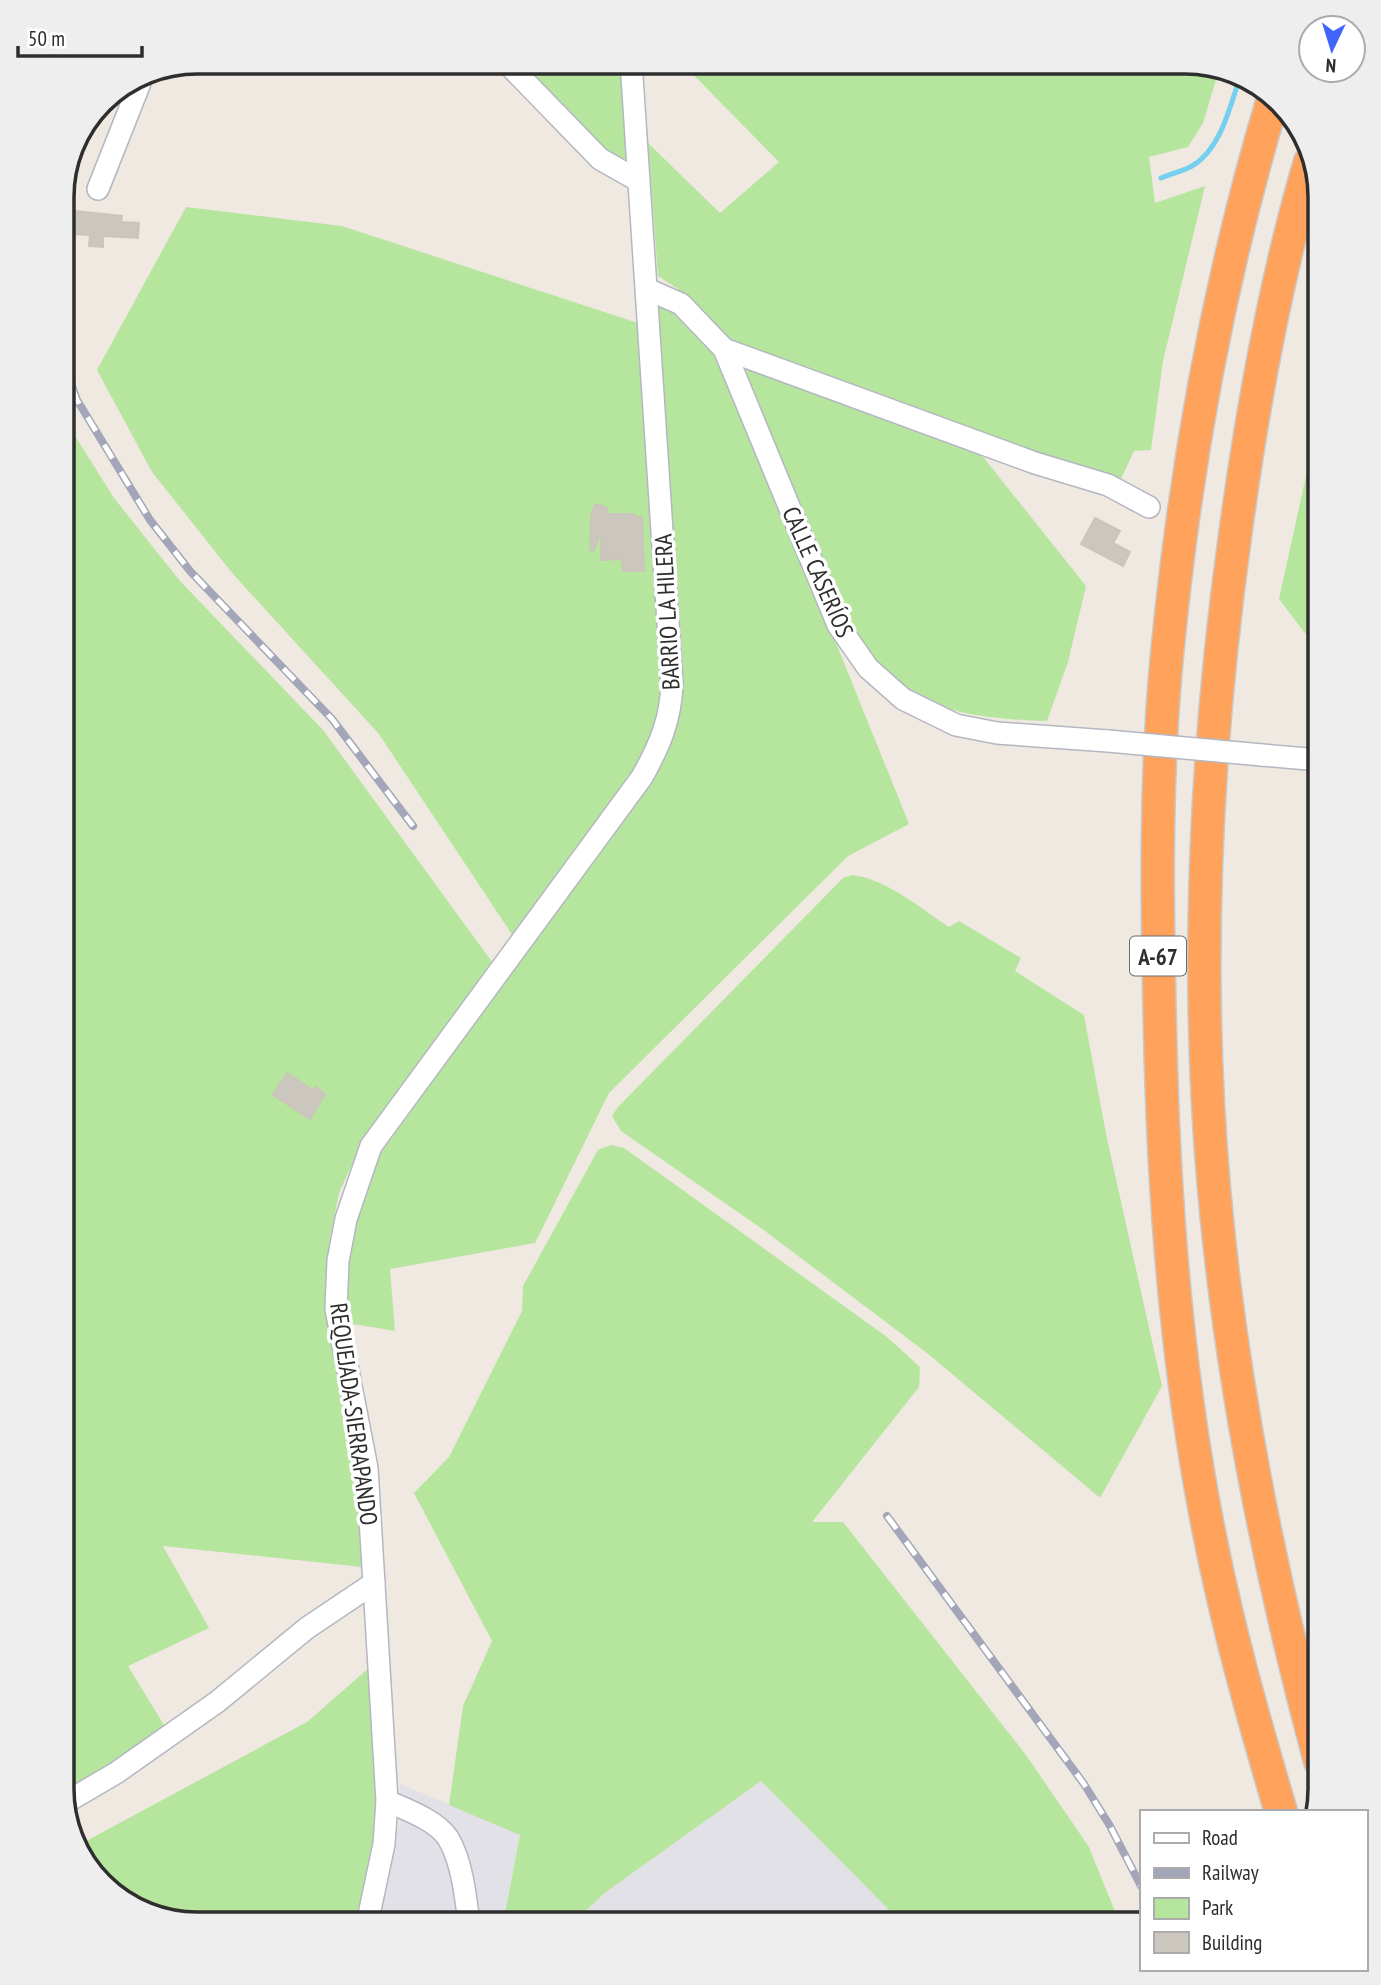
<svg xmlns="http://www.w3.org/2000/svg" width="1381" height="1985" font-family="'PT Sans Narrow',sans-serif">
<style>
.industrial{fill:#e3e1e8}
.green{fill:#b6e59e}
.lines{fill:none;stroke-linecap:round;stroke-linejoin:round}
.stream{stroke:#75cff0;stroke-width:5}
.building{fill:#cbc7bf;stroke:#cbc5ba;stroke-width:2}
.minor-casing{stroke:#b4b7c1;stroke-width:24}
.highway-casing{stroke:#c9c9c9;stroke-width:35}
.minor{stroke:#fff;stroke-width:21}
.highway{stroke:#ffa35c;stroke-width:32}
.rail-casing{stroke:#a3a6b8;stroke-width:8}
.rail{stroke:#fff;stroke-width:5;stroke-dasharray:16;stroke-linecap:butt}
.minor-bridge-casing{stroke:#b4b7c1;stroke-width:24;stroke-linecap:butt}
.minor-bridge{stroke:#fff;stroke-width:21}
.labels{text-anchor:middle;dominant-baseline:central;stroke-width:7;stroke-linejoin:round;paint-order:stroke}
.shield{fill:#fff;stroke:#6d6d6d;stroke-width:2}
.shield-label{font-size:23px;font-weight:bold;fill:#2e2e2e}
.street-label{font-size:24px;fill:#2e2e2e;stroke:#fff}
.rim{fill:none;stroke:#2e2e2e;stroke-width:3.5}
</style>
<rect width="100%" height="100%" fill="#efe9e1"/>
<!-- industrial -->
<g class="industrial">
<polygon points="761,1781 903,1924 571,1924 606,1892"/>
<polygon points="400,1784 520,1834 503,1924 377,1924 400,1820"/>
</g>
<!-- green -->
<g class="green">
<polygon points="512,61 622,61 628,153 623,161 610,159"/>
<polygon points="680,61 1193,62 1219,70 1203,123 1188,147 1149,157 1155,203 1205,186 1163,361 1151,450 1134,451 1121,479 1008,448 733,344 678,289 658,276 648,143 720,213 779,162"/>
<polygon points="186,207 342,226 641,324 663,696 646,758 515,939 379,734 233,574 152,472 97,370"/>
<path d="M656,304L675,311L724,365L909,824L848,856L609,1093L535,1243L390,1269L395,1331L347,1323C345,1262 351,1224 371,1166L653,780C682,729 683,706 682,649Z"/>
<path d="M741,364L976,448L1086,586L1068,662L1047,721C988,719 922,714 879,668C843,630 826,575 807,527C785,472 763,418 741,364Z"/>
<polygon points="1320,412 1320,635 1311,641 1279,599"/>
<polygon points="67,423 114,498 180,581 323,730 495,966 358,1151 339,1193 329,1243 328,1296 354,1433 362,1503 362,1567 163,1546 209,1628 128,1666 167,1730 64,1798 61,1788 62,427"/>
<path d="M852,875C887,879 920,908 949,927L959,921L1021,958L1015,971L1084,1015L1106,1134L1162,1386L1100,1498L927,1353L765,1231L621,1131L612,1116L618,1107L843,878Z"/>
<polygon points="611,1145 624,1148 887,1337 920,1367 919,1387 812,1522 843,1522 1026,1755 1089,1847 1120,1924 903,1924 761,1781 606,1892 571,1924 503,1924 520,1835 449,1805 463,1706 492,1641 414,1493 449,1457 522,1311 523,1286 598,1150"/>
<polygon points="370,1667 376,1818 372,1858 355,1924 188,1923 129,1905 79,1856 77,1846 307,1722"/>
</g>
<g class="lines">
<!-- stream -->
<path class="stream" d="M1161,178C1171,174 1183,171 1192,166C1221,149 1230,106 1240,77"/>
</g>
<!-- building -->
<g class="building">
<polygon points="63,183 75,184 74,200 62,199"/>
<polygon points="75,211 122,216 121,222 139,223 138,238 103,236 103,247 89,246 90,235 73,234"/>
<polygon points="595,504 608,508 605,514 634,514 635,517 642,517 644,571 623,571 622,559 601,560 601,529 594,550 590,550 591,517"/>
<polygon points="1095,518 1120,531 1113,543 1130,552 1123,566 1081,544"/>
<polygon points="287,1073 313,1090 315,1087 325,1094 310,1119 273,1095"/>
</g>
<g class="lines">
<!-- minor casing -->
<g class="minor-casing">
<g id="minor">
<polyline points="505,61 600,159 639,181"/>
<polyline points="98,189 140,83"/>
<polyline points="647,289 681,304 724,349 838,625 868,668 903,699 956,725 997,733 1108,741"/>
<polyline points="724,349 1035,463 1108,485 1149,507"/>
<polyline points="1262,755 1320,760"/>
<path d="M387,1801C405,1809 436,1820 448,1838C462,1861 466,1898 469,1924"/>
<polyline points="65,1803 116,1773 217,1702 307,1628 374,1583"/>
<path d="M367,1924L384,1844L387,1801L367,1468L336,1309L338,1261L346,1219L371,1146L642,777C660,745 671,719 672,683L631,61"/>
</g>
</g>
<!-- highway casing -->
<g class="highway-casing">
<g id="highway">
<path d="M1273,99C1219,279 1185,467 1167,655C1155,779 1157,905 1160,1030C1164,1215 1179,1403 1220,1584C1237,1661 1259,1737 1281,1812"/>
<path d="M1310,162C1274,284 1252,410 1235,536C1209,724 1198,916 1208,1104C1220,1327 1262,1546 1320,1761"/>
</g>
</g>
<!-- minor -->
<use href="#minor" class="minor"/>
<!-- highway -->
<use href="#highway" class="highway"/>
<!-- rail casing -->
<g class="rail-casing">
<g id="rail">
<polyline points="62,359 77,400 150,520 190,571 332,719 413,826"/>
<polyline points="887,1516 1084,1784 1110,1826 1141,1886"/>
</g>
</g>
<!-- rail -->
<use href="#rail" class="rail"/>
<!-- minor-bridge casing -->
<g class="minor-bridge-casing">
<polyline id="minor-bridge" points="1108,741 1262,755"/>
</g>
<!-- minor-bridge -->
<use href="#minor-bridge" class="minor-bridge"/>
</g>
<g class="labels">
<!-- shield labels -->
<rect class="shield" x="1130" y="936.5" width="56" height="39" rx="5"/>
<g class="shield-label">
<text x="1158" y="956">A-67</text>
</g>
<!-- street labels -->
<g class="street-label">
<text transform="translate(818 572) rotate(66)">CALLE CASERÍOS</text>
<text transform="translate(667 612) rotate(-93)">BARRIO LA HILERA</text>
<text transform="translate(354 1414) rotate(82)">REQUEJADA-SIERRAPANDO</text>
</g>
</g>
<!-- crop -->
<path d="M0 0H1381V1985H0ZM197 74H1185A123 123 0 0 1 1308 197V1789A123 123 0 0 1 1185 1912H197A123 123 0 0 1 74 1789V197A123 123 0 0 1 197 74Z" fill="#eee" fill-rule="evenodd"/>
<path class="rim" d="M197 74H1185A123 123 0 0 1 1308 197V1789A123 123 0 0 1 1185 1912H197A123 123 0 0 1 74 1789V197A123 123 0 0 1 197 74Z"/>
<!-- legend -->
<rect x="1140" y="1810" width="228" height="161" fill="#ffffff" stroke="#ababab" stroke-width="2"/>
<rect x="1154" y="1833" width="35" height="10" fill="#ffffff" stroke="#ababab" stroke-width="2"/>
<text x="1202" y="1845" font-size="21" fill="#2e2e2e">Road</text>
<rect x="1154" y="1868" width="35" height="10" fill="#a3a6b8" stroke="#ababab" stroke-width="2"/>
<text x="1202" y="1880" font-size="21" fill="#2e2e2e">Railway</text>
<rect x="1154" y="1898" width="35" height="21" fill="#b6e59e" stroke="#ababab" stroke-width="2"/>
<text x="1202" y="1915" font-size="21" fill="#2e2e2e">Park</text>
<rect x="1154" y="1932" width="35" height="21" fill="#cbc7bf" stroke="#ababab" stroke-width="2"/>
<text x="1202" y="1950" font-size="21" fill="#2e2e2e">Building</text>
<!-- north arrow -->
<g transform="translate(1332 49) rotate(184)"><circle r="33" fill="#ffffff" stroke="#ababab" stroke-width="2"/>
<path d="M0-5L12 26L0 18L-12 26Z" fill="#4264fb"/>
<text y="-10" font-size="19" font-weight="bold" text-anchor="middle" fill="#2e2e2e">N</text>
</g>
<!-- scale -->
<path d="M18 46v10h124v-10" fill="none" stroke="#2e2e2e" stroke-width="3.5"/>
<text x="28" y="46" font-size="21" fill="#2e2e2e" stroke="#ffffff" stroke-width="5" paint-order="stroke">50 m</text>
</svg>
